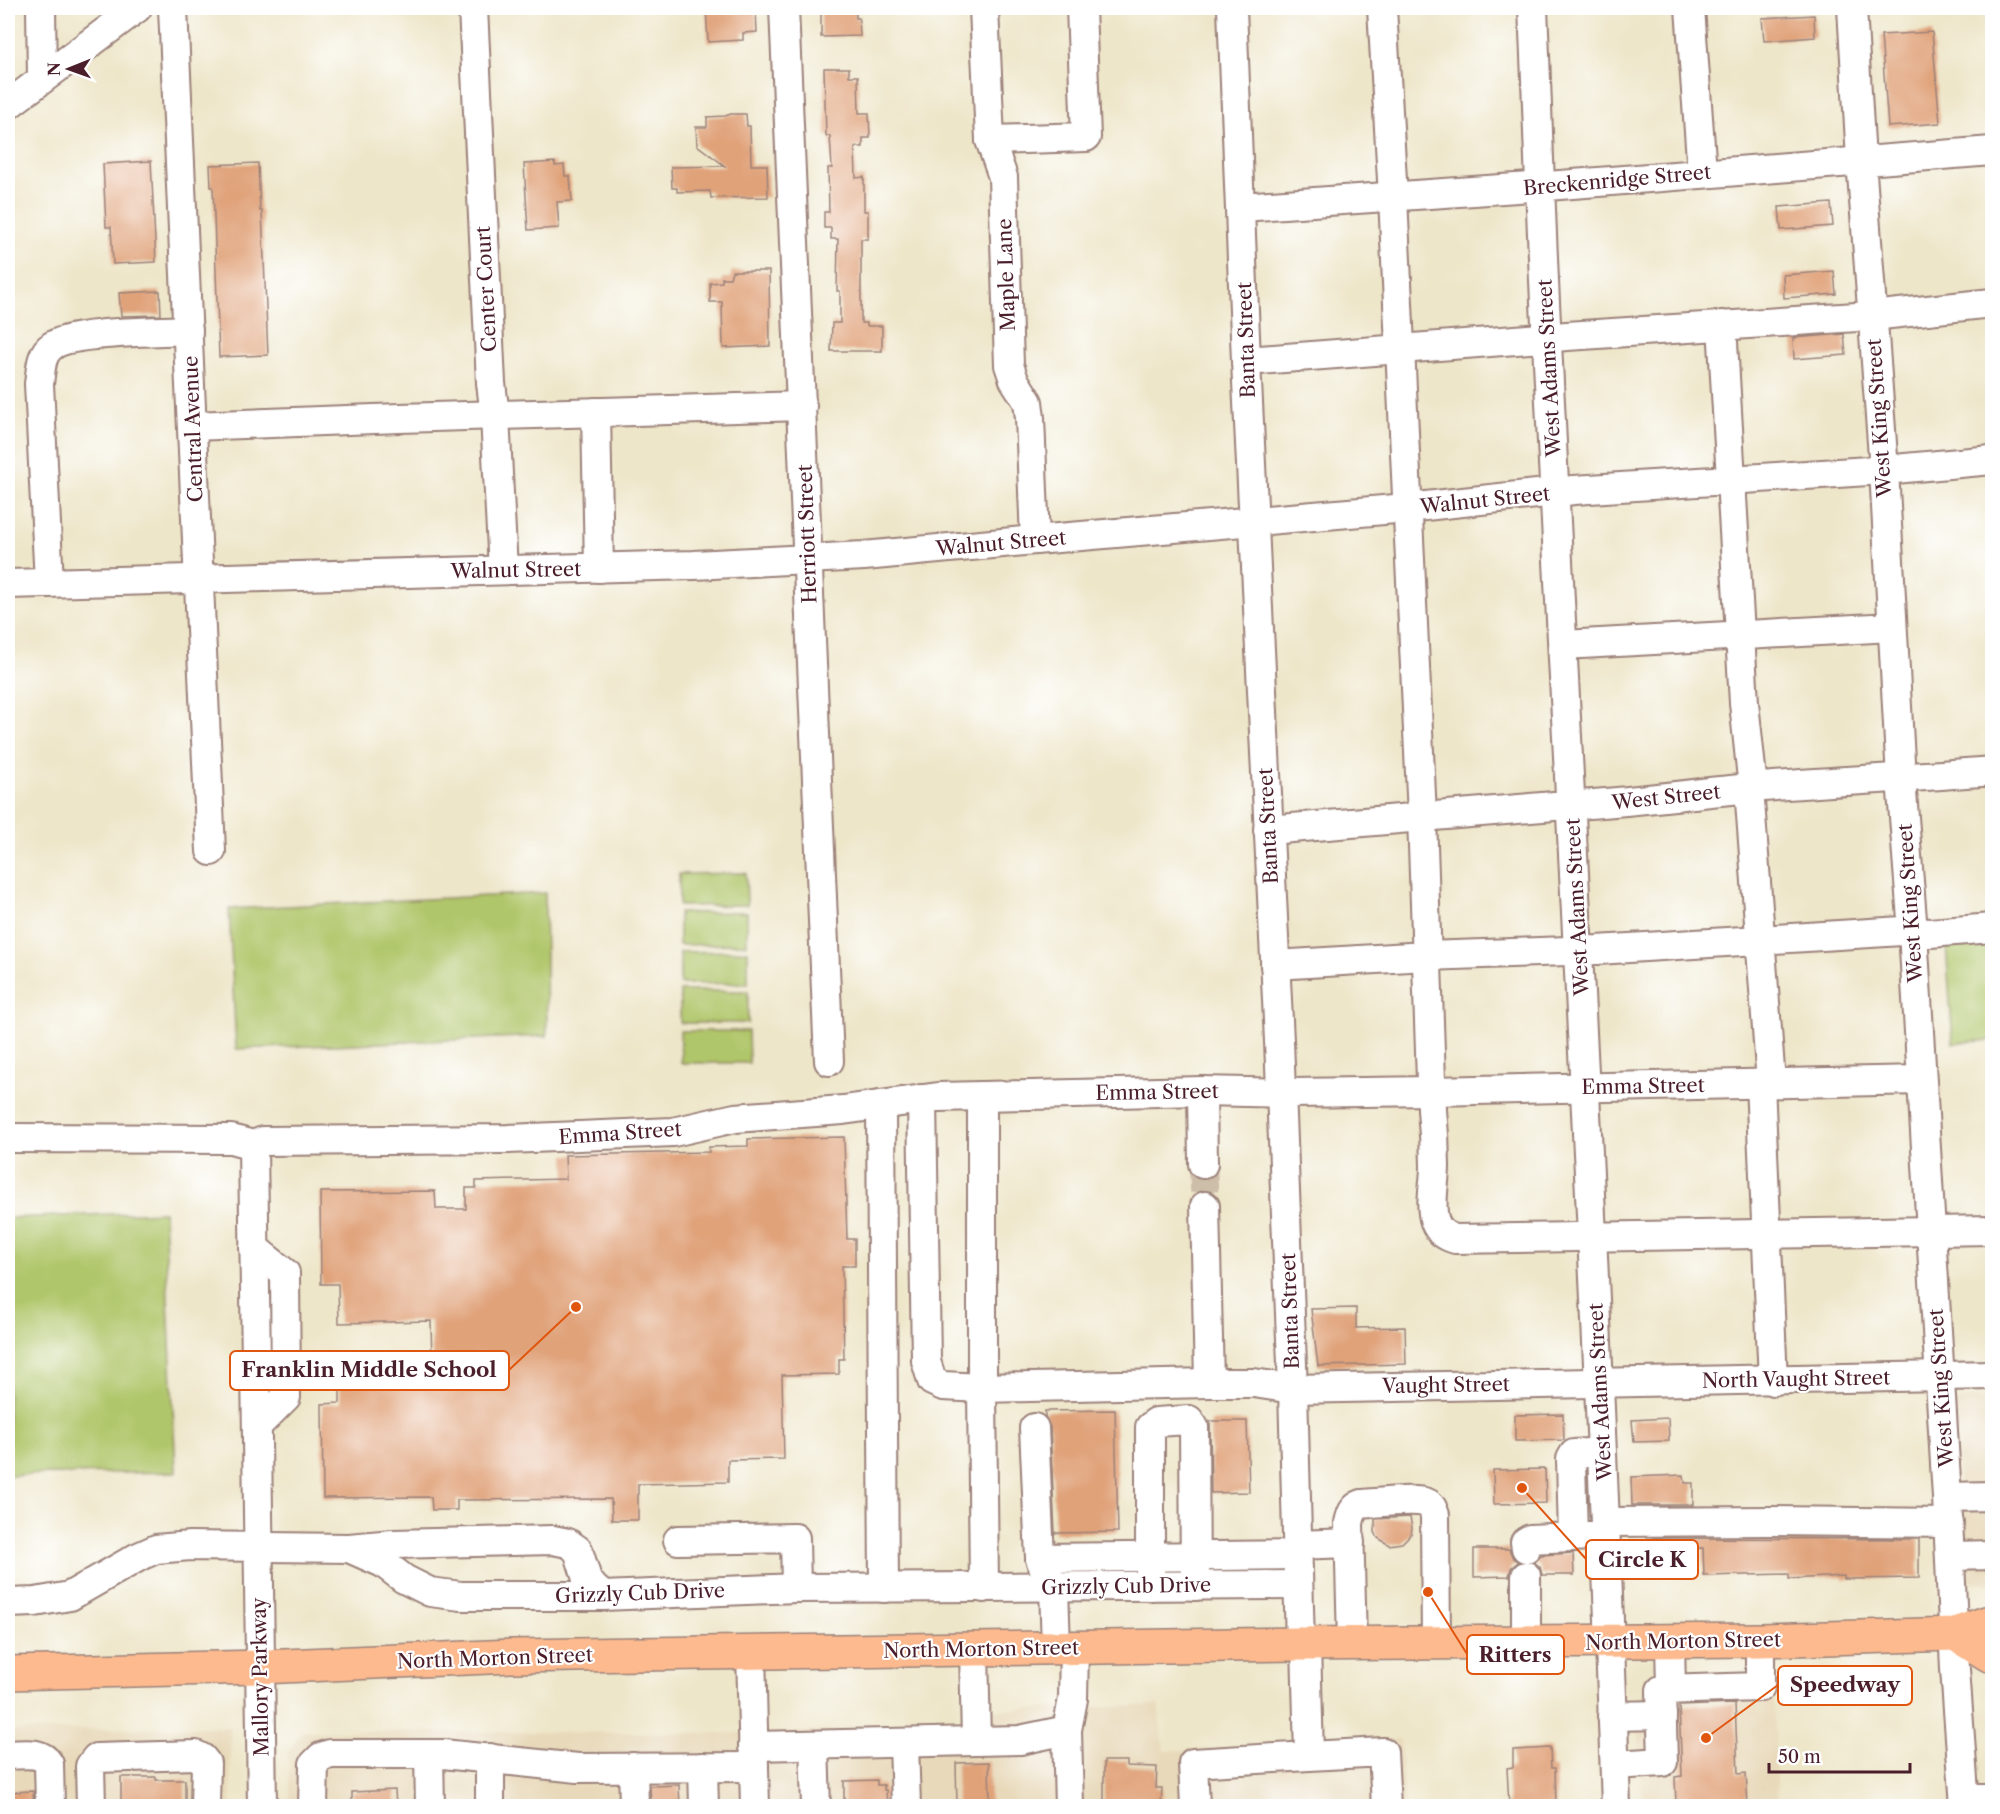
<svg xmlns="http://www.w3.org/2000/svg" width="2000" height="1814" font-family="'Libre Caslon Text',serif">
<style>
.built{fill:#e8d9ba}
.green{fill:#b0c66a;stroke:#7d724a;stroke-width:1.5}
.building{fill:#e0a279}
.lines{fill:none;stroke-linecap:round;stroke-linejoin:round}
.minor-tunnel{stroke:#cdbea9;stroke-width:28;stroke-dasharray:28 14;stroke-linecap:butt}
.minor-casing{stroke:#9c827a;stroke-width:32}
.major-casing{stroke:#9c827a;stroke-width:36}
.minor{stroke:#fff;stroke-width:28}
.major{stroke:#fcba8e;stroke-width:33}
.labels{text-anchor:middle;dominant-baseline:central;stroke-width:4.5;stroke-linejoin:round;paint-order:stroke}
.street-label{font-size:20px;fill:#4a1f2b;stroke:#fff}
.leader{fill:none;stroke:#e0560e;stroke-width:2}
.callout-dot{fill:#e0560e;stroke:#fff;stroke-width:2}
.callout{fill:#fff;stroke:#e0560e;stroke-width:2}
.callout-label{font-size:21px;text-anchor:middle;font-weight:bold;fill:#4a1f2b}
</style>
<rect width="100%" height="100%" fill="#fff"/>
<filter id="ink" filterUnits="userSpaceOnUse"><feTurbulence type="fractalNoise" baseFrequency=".0167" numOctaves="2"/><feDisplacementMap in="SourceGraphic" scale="12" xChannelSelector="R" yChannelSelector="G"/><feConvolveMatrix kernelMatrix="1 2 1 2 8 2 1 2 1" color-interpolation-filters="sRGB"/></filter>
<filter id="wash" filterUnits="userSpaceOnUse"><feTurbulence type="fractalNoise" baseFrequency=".008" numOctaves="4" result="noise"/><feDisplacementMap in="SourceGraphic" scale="24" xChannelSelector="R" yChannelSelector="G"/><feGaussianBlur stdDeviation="1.35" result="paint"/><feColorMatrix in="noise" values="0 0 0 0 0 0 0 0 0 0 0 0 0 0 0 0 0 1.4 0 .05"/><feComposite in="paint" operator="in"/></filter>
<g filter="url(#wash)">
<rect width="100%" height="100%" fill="#eee6c9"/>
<!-- built -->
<g class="built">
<polygon points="1992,1398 1992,1583 1965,1583 1954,1404 1961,1399"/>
<polygon points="1773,1680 1778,1806 1642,1806 1637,1703 1651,1682"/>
<polygon points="1158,1705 1164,1751 1400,1739 1405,1806 290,1806 288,1752 302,1731 728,1733 956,1729 994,1710"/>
<polygon points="230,1727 231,1806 8,1806 8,1731"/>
</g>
<!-- green -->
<g class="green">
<polygon points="746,873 747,905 679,906 679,874"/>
<polygon points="545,893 547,1036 236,1049 229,909"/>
<polygon points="747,912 747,944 679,945 679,913"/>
<polygon points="1992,941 1992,1040 1953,1043 1946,945"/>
<polygon points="748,951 748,983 680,984 680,952"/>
<rect x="680" y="991" width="68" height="32"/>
<polygon points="680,1031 748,1031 749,1063 681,1063"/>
<polygon points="164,1212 176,1472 8,1475 8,1218"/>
</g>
<g id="blocks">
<!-- building -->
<g class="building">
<polygon points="706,8 750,8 750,11 756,11 757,32 743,33 743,40 708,42"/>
<polygon points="821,8 856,8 856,18 859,18 860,36 821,37"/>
<polygon points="1814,15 1815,37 1764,41 1762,18"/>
<polygon points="1932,32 1940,123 1888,127 1881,35"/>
<polygon points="824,68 849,68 849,76 858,76 859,113 869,113 870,138 863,138 863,147 855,147 856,178 864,177 864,211 868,211 868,239 861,239 861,323 867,323 867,326 882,326 882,351 831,351 832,323 840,323 840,291 837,291 838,239 831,239 831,228 824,228 824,212 829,212 828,168 832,168 830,136 826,136"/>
<polygon points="731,114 746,114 747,126 750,126 751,165 767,165 768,197 711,198 710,191 677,192 677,188 672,188 671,167 725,166 697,145 696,127 707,127 707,117 725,116"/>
<polygon points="151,161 156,262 113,264 111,227 106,227 103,164"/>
<polygon points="555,162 555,166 564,165 565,176 570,176 572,201 557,202 559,228 528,230 524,164"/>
<polygon points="258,163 260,211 262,211 268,355 219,357 213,187 211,187 210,165"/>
<polygon points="1831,203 1833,226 1781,230 1779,207"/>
<polygon points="732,271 769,271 770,346 723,348 722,302 710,302 710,283 722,282 722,278 730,278"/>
<polygon points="1834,271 1836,294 1784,298 1783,275"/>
<polygon points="160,291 161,315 121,316 119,293"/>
<polygon points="1844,334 1846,355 1794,359 1793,338"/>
<polygon points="844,1137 847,1239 855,1239 855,1266 842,1266 844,1359 839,1359 839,1374 782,1375 784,1459 728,1460 728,1482 638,1484 638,1520 612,1520 611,1499 457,1500 457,1510 432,1510 431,1497 323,1498 322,1404 340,1403 340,1365 432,1364 431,1321 339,1323 338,1284 321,1284 320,1192 435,1191 436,1209 466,1209 466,1188 476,1188 476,1181 566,1179 565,1155 709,1152 709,1147 748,1146 748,1139"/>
<polygon points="1356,1308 1356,1328 1405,1327 1406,1364 1318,1366 1311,1309"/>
<polygon points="1115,1410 1118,1532 1055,1533 1050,1427 1045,1416 1045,1411"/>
<polygon points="1563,1414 1564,1440 1515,1441 1515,1415"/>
<polygon points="1668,1418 1669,1441 1634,1442 1632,1420"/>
<polygon points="1210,1421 1247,1421 1249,1492 1211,1493"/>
<polygon points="1545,1469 1546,1503 1494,1504 1493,1470"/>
<polygon points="1684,1475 1685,1483 1693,1483 1693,1505 1632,1505 1631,1477"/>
<polygon points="1410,1517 1412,1528 1411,1534 1402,1543 1389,1545 1378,1538 1375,1532 1375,1519"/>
<polygon points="1653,1538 1919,1539 1919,1578 1844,1579 1844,1576 1789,1579 1789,1574 1704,1576 1703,1548 1654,1549"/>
<polygon points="1474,1549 1509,1549 1513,1558 1518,1562 1511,1568 1509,1576 1474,1577"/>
<polygon points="1573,1553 1574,1575 1542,1575 1540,1567 1534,1562 1541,1555"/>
<polygon points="1735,1704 1738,1774 1746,1773 1748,1806 1676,1806 1675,1777 1682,1776 1679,1706"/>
<polygon points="1550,1748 1551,1768 1555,1768 1556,1806 1509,1806 1507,1768 1513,1767 1513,1750"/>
<polygon points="1104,1761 1127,1761 1127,1766 1157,1767 1156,1788 1162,1788 1161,1806 1104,1806"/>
<polygon points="989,1762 990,1806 957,1806 956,1763"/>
<polygon points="121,1777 156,1777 156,1780 185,1780 185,1806 121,1806"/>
<polygon points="877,1780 877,1785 884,1785 884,1790 886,1790 887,1806 844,1806 844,1781"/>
<polygon points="679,1785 680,1806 651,1806 650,1786"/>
<polygon points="395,1790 396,1806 352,1806 352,1792"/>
<polygon points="33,1791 34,1806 8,1806 8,1792"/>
</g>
</g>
</g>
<g filter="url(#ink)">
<use href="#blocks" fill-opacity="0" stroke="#9c827a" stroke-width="1.5"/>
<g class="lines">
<!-- minor-tunnel -->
<polyline class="minor-tunnel" points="1203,1164 1205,1206"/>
<!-- minor casing -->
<g class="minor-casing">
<g id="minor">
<polyline points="41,8 42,78"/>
<polyline points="173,8 211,851"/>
<polyline points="473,8 491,383 495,416 503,570"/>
<polyline points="784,8 829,1061"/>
<polyline points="984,8 990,140 1003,177 1009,365 1014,380 1028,402 1030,418 1035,540"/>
<polyline points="1232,8 1246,361 1279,1041 1293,1389 1300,1644"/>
<path d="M1382,8L1393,197L1422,816L1432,1110C1434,1129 1435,1147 1435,1166C1435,1184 1429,1205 1435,1222C1439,1232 1445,1236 1455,1239L1992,1230"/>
<path d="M1533,8C1538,119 1541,231 1547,342C1571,830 1599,1318 1616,1806"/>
<polyline points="1690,8 1702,173"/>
<polyline points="1852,8 1861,160 1884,470 1901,779 1913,932 1947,1497 1955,1669 1965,1806"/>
<polyline points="8,105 137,8"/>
<polyline points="990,140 1086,137 1081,8"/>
<polyline points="1241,207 1560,185 1992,151"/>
<polyline points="1722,325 1744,703 1753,788"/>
<polyline points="1246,361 1567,336 1872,316 1992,303"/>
<polyline points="596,412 599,568"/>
<polyline points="192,426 400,418 802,406"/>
<path d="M49,583L39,384C41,371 40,354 52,346C71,331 160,332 188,330"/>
<polyline points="8,584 694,565 864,556 1035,540 1407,508 1574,490 1884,470 1992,460"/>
<polyline points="1563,645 1892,627"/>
<polyline points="1749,788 1771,1083"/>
<path d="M1268,830L1554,806C1619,804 1685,794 1750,788C1831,781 1912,778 1992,771"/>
<polyline points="1275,965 1426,956 1597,950 1902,931 1930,933 1992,928"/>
<polyline points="1760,1083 1773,1381"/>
<polyline points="1202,1091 1203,1164"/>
<polyline points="922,1099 926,1361 932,1381 943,1386 982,1388 982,1096"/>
<polyline points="881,1105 884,1588"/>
<polyline points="8,1138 231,1139 253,1145"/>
<polyline points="1205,1206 1209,1383"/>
<polyline points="254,1248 285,1273 286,1397 257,1426"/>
<path d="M1034,1428L1040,1558C1044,1572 1049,1575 1054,1587L1056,1648"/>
<polyline points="1947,1497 1992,1496"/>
<polyline points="1606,1522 1772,1521 1949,1523"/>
<polyline points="1573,1537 1571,1459 1574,1454 1602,1452"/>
<polyline points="678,1540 795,1538 796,1588"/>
<polyline points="1296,1545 1350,1543"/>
<polyline points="349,1548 383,1563 404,1579 430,1592 461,1596 603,1596 796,1588 1297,1585"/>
<polyline points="1526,1548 1525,1542 1530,1539 1591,1536"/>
<polyline points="1951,1556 1992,1555"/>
<polyline points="1040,1558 1296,1555"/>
<polyline points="1526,1576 1526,1642"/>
<polyline points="1150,1586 1150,1427 1156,1422 1189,1420 1194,1427 1195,1586"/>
<polyline points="984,1588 982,1388 1209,1383 1254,1383 1293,1389 1992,1375"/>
<polyline points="8,1603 35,1602 70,1596 138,1557 156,1549 190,1546 349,1548 393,1544 553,1540 568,1543 578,1550 587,1579 594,1588 603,1596"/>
<polyline points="1670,1641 1671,1690"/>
<path d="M1352,1644L1349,1523C1351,1514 1353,1507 1362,1504C1376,1503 1415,1498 1427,1503C1432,1505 1433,1510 1435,1515L1436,1643"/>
<polyline points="974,1649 976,1741"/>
<polyline points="751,1652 755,1806"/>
<polyline points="1612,1716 1662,1715"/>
<polyline points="904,1743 906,1806"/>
<polyline points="814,1745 816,1806"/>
<polyline points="753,1746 1020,1740 1067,1730"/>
<polyline points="429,1754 430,1806"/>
<path d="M8,1755C22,1755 41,1750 49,1764L50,1806"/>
<polyline points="1309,1756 1383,1752 1386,1806"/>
<polyline points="1615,1765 1663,1762 1661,1690 1760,1687 1760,1640"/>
<polyline points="633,1767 634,1806"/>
<polyline points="703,1767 704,1806"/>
<polyline points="1965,1799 1992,1799"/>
<polyline points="91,1806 90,1766 96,1758 196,1755 202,1758 206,1763 205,1806"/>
<polyline points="262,1806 253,1145 263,1141 508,1139 673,1132 735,1118 843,1110 938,1097 1202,1091 1293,1093 1432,1091 1921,1080"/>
<polyline points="313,1806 314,1764 321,1757 330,1754 443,1754 578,1768 754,1767"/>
<polyline points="490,1806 490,1758"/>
<polyline points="1069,1806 1067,1730 1073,1699 1074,1648"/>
<polyline points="1195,1806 1193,1763 1309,1756 1306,1644"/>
</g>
</g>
<!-- major casing -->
<g class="major-casing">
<g id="major">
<polyline points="1955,1634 1989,1655 1992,1655"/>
<polyline points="8,1673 260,1667 512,1656 1300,1644 1760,1640 1955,1634 1986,1623 1992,1623"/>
</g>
</g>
<!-- minor -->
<use href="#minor" class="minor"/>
<!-- major -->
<use href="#major" class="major"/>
</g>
</g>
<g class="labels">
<!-- street labels -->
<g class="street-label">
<text transform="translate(1617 180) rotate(-5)">Breckenridge Street</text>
<text transform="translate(1006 275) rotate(-92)">Maple Lane</text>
<text transform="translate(486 289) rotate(-93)">Center Court</text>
<text transform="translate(1246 340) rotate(-92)">Banta Street</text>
<text transform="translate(1549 368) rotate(-93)">West Adams Street</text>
<text transform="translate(1879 418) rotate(-94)">West King Street</text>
<text transform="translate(193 429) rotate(-92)">Central Avenue</text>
<text transform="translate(1485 500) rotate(-6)">Walnut Street</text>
<text transform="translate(807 534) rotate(-92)">Herriott Street</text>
<text transform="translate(1001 543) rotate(-5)">Walnut Street</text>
<text transform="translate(516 570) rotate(-1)">Walnut Street</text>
<text transform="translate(1666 797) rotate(-6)">West Street</text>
<text transform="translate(1268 826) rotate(-93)">Banta Street</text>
<text transform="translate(1910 903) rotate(-94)">West King Street</text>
<text transform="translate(1577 907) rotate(-93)">West Adams Street</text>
<text transform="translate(1643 1086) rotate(-1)">Emma Street</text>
<text transform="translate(1157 1092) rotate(-1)">Emma Street</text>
<text transform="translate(620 1133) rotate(-4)">Emma Street</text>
<text transform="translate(1290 1311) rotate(-92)">Banta Street</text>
<text transform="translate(1796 1379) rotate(-1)">North Vaught Street</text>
<text transform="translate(1446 1385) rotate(-1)">Vaught Street</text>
<text transform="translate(1941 1388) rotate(-94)">West King Street</text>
<text transform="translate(1600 1392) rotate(-93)">West Adams Street</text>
<text transform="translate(1126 1586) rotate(-1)">Grizzly Cub Drive</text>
<text transform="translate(640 1593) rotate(-2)">Grizzly Cub Drive</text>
<text transform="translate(1683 1641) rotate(-1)">North Morton Street</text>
<text transform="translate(981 1649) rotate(-1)">North Morton Street</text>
<text transform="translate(495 1658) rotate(-2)">North Morton Street</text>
<text transform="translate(260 1677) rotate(-91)">Mallory Parkway</text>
</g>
</g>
<!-- callouts -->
<path class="leader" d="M576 1307L509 1370M1522 1488L1586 1559M1428 1592L1467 1654M1706 1738L1778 1685"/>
<g class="callout-dot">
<circle cx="576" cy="1307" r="6"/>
<circle cx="1522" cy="1488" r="6"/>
<circle cx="1428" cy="1592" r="6"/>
<circle cx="1706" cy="1738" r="6"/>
</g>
<g class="callout">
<rect x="230" y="1351" width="279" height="39" rx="6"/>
<rect x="1586" y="1540" width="112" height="39" rx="6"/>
<rect x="1467" y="1635" width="97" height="39" rx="6"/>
<rect x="1778" y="1666" width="134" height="39" rx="6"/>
</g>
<g class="callout-label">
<text x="369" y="1377">Franklin Middle School</text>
<text x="1642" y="1567">Circle K</text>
<text x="1515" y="1662">Ritters</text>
<text x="1845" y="1692">Speedway</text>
</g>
<!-- margin -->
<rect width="2000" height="1814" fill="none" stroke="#fff" stroke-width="30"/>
<!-- north arrow -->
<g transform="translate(69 69) rotate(269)" stroke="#ffffff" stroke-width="4.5" paint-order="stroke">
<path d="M0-4.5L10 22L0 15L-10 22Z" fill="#4a1f2b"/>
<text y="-9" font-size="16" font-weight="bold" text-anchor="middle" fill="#4a1f2b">N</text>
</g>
<!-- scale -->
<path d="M1769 1763v9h141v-9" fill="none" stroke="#4a1f2b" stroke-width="3"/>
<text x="1778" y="1763" font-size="18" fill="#4a1f2b" stroke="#ffffff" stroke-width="4.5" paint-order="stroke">50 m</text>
</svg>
